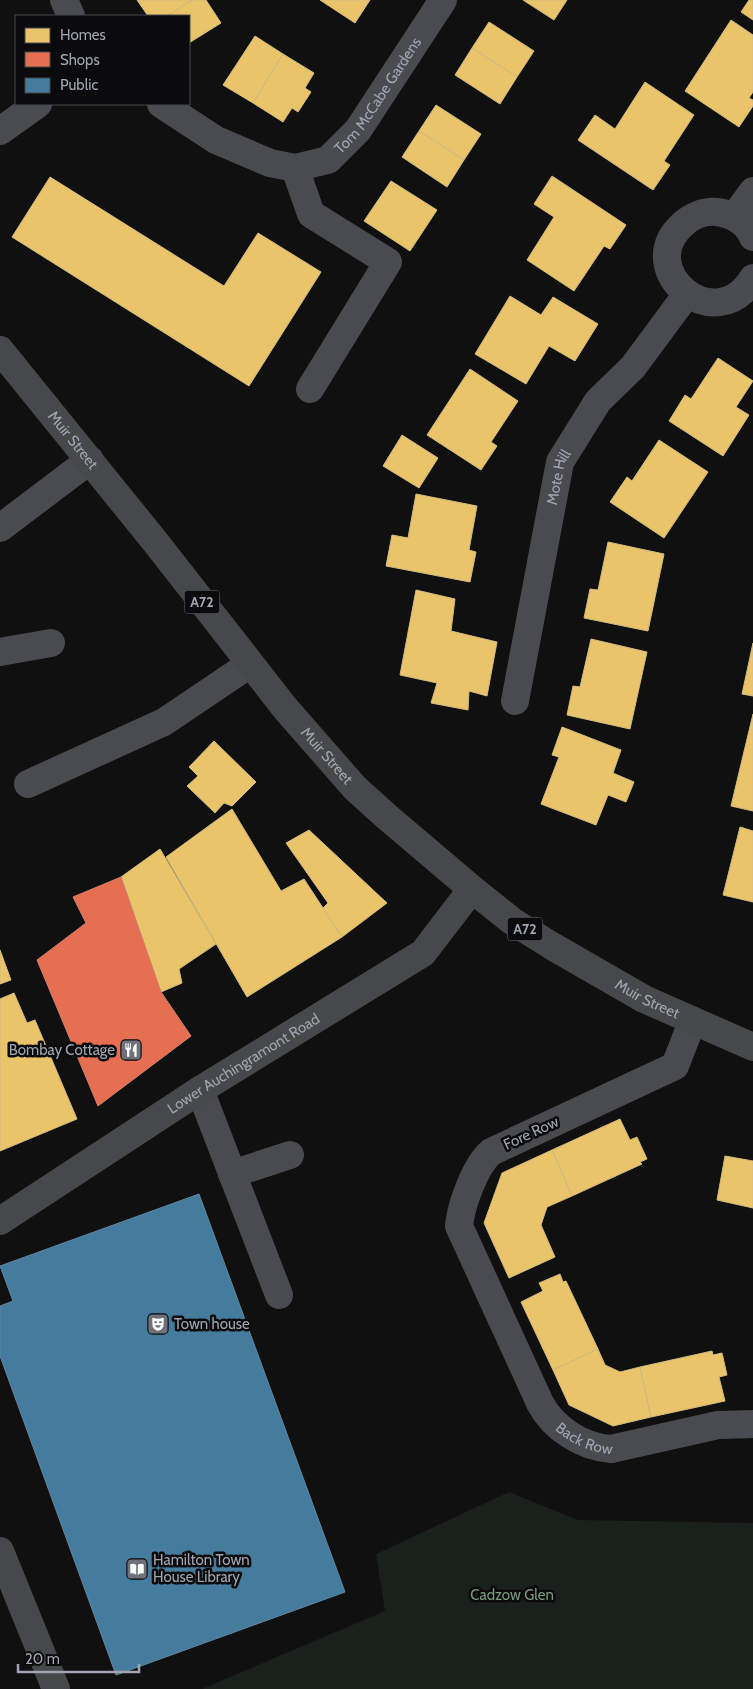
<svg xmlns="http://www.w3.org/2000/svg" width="753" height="1689" font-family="Cabin,sans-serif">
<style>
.green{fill:#1a201b}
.homes{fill:#e9c46a;stroke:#d3bb7f}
.shops{fill:#e76f51;stroke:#d27f6e}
.public{fill:#457b9d;stroke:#6188a3}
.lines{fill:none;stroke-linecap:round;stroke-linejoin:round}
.minor{stroke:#4a4b50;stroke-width:28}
.major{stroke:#47484a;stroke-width:28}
.labels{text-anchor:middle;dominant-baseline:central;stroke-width:5;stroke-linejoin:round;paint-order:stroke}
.shield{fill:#0b0a0c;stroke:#747680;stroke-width:1}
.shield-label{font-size:14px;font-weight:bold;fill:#a1a5b1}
.street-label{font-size:15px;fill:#a1a5b1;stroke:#0b0a0c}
.poi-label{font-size:15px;fill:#a1a5b1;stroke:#0b0a0c;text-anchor:start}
.park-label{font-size:15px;fill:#799b7f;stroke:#0b0a0c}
</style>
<rect width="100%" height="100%" fill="#101010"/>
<!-- green -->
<polygon class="green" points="509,1492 578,1520 753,1523 753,1689 202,1689 385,1611 376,1554"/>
<!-- homes -->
<g class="homes">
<polygon points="137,0 192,0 167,16 148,16"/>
<polygon points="192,0 206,0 221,23 189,43 189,16 167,16"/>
<polygon points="320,0 370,0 355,23"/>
<polygon points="523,0 567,0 554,20"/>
<polygon points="749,0 753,0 753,20 741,12"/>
<polygon points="731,20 753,35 753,92 749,98 753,100 753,106 739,127 685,91"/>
<polygon points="489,22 534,51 517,77 472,48"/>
<polygon points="255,36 283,54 253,103 223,85"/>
<polygon points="472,48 517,77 500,104 455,75"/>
<polygon points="283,54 314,73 305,88 311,92 298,112 292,108 283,122 253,103"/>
<polygon points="645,82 694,115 664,161 670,165 653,190 578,140 595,115 615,129"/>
<polygon points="436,105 481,134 464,160 419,131"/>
<polygon points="419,131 464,160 447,187 402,157"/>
<polygon points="552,176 626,225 610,249 604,246 574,291 527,260 554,217 534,204"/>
<polygon points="50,177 224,286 258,233 321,272 249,386 12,237"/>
<polygon points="391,181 437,210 410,251 364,221"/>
<polygon points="510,296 541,315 553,297 598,324 575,361 549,346 526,384 475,354"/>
<polygon points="718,358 753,381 736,407 749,415 723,456 669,421 685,395 691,399"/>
<polygon points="470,369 518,401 491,442 497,446 481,470 427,435"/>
<polygon points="402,435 438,458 419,488 383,466"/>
<polygon points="659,440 708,472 664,538 610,502 627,477 632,481"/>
<polygon points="416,494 477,506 469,550 476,552 470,582 386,566 392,535 408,538"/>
<polygon points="608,542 664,554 648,631 584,618 590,589 598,590"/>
<polygon points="416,590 455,599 451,631 497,642 487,696 469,691 468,710 431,703 437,683 400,675"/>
<polygon points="591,639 647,652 630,729 567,715 573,686 580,687"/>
<polygon points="753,643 753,696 742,694"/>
<polygon points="753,714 753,811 731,806"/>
<polygon points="562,727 621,750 613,773 634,782 626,802 608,795 596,825 541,804 559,757 552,755"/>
<polygon points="214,741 256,782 232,806 224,803 215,813 187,786 198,776 189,767"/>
<polygon points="232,809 281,891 304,879 342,937 247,997 166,857"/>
<polygon points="740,827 753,831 753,902 723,895"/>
<polygon points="309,830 387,903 342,937 323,908 328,903 286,843"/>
<polygon points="160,849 216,944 179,969 182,983 161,992 121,877"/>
<polygon points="0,950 11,980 0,984"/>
<polygon points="14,993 27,1023 35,1020 77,1119 0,1151 0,999"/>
<polygon points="620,1119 630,1140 637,1137 647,1159 640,1162 642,1164 572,1196 552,1150"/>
<polygon points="552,1150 572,1196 547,1207 541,1225 555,1257 509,1278 484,1223 502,1173"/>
<polygon points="725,1156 753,1161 753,1208 717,1200"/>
<polygon points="560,1274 563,1282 566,1281 598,1349 553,1370 521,1302 543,1291 539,1283"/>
<polygon points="598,1349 605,1365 620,1372 640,1367 651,1417 613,1426 569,1405 553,1370"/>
<polygon points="712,1351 713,1355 722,1353 727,1375 719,1377 725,1401 651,1417 640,1367"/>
</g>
<!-- shops -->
<polygon class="shops" points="121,877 161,992 191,1036 98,1106 37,960 86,923 73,897"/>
<!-- public -->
<polygon class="public" points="199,1194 345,1592 116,1675 0,1356 0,1306 13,1301 0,1266"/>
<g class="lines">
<!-- minor -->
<g class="minor">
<polyline points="64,0 71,16"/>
<path id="s1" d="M161,104L216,140L270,163L295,168L328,160L358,130L443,0"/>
<polyline points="0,131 38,104"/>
<polyline points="295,168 311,214 388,262 310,389"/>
<polyline points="734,217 753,191"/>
<path d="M753,237C747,222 732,214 717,212C704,211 691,216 682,225C633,270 716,340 753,278"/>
<polyline points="0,528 90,460"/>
<polyline points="0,652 51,643"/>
<path id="s2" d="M515,701L560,462L598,401L633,367L687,294"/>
<polyline points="28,784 164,722 250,664"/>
<path id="s3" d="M692,1022L675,1066L491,1152C475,1166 461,1205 459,1226L540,1403C553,1428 582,1447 611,1449L718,1425L753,1424"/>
<polyline points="200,1090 279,1295"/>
<polyline points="232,1174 290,1155"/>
</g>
<!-- major -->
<g class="major">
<path id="s4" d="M0,350L157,544L285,708L355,788L386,816L472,889L512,921L552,946L644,999L753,1047"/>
<path id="s5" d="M0,1221L200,1090L423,953L472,889"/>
<polyline points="0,1551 56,1689"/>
</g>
</g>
<!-- icons -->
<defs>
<g id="restaurant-square" transform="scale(1.125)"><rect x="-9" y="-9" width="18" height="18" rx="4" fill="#6e7179" stroke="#0b0a0c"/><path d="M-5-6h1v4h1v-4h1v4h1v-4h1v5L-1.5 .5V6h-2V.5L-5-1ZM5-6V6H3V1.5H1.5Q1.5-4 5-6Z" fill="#fff"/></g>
<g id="theatre-square" transform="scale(1.125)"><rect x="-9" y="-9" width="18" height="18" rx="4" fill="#6e7179" stroke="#0b0a0c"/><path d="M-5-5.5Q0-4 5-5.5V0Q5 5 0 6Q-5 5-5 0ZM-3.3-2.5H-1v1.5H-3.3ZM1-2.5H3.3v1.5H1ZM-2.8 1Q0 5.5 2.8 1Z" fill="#fff"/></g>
<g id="library-square" transform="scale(1.125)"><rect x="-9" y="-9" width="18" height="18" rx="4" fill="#6e7179" stroke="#0b0a0c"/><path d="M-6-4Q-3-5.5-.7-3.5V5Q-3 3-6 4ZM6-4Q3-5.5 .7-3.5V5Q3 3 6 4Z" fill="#fff"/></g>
</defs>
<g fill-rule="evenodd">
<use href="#restaurant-square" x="131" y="1050"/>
<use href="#theatre-square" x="158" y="1324"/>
<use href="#library-square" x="137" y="1569"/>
</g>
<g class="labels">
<!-- shield labels -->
<g class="shield">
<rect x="184.5" y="590.5" width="35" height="23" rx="4"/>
<rect x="507.5" y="917.5" width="35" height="23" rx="4"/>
</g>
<g class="shield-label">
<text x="202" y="602">A72</text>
<text x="525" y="929">A72</text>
</g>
<!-- street labels -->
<g class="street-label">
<text stroke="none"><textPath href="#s1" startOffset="266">Tom McCabe Gardens</textPath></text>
<text stroke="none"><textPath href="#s4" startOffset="116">Muir Street</textPath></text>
<text stroke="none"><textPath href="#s2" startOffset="228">Mote Hill</textPath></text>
<text stroke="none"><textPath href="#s4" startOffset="521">Muir Street</textPath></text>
<text stroke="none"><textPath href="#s4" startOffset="926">Muir Street</textPath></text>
<text stroke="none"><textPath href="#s5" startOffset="290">Lower Auchingramont Road</textPath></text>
<text transform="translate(531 1133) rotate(-25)">Fore Row</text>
<text stroke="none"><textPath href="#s3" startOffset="586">Back Row</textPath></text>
</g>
<!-- poi labels -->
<g class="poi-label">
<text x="115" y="1050" text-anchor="end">Bombay Cottage</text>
<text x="174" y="1324">Town house</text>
<text x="153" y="1560">Hamilton Town<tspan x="153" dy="17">House Library</tspan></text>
</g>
<!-- park labels -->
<g class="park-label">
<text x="512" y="1595">Cadzow Glen</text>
</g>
</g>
<!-- legend -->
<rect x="15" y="15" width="175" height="90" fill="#0b0a0c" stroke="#47484e"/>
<rect x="25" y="28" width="25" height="15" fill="#e9c46a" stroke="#47484e"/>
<text x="60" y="40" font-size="15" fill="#a1a5b1">Homes</text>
<rect x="25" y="52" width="25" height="15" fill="#e76f51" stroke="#47484e"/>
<text x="60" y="65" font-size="15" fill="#a1a5b1">Shops</text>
<rect x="25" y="78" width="25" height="15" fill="#457b9d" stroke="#47484e"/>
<text x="60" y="90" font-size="15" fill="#a1a5b1">Public</text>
<!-- scale -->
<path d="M18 1664v8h121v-8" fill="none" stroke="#a1a5b1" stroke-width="2.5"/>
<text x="25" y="1664" font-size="15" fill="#a1a5b1" stroke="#0b0a0c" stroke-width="4" paint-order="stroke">20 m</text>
</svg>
